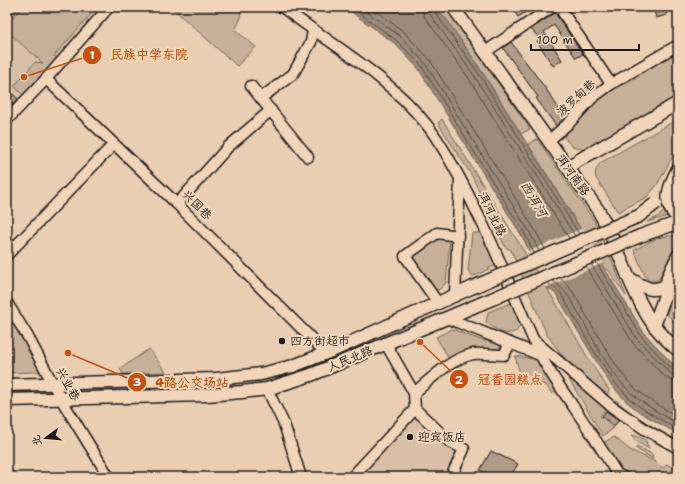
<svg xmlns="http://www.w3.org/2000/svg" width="685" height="484" font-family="'Shantell Sans','LXGW WenKai TC',sans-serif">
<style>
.built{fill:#d8bfa6}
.green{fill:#c7b099;stroke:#72665a}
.water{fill:#9b8a78;stroke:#685e53}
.pier{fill:#e9ceb2}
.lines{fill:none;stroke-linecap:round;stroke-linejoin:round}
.shore{stroke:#4f4841;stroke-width:1}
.building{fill:#b09c89;stroke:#1c1c1c}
.minor-casing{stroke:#1c1c1c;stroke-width:13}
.major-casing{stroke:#1c1c1c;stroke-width:15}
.minor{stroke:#f2d5b8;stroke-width:10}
.major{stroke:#f2d5b8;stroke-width:12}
.major-bridge-casing{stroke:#1c1c1c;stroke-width:15;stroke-linecap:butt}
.major-bridge{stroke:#f2d5b8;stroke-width:12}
.poi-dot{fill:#1c1c1c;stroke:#f2d5b8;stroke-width:1.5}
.labels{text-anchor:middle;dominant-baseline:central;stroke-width:4;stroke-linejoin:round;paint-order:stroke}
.street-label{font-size:12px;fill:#1c1c1c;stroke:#f2d5b8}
.poi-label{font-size:12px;fill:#1c1c1c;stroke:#f2d5b8;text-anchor:start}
.water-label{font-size:13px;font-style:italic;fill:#48423c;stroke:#f2d5b8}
.leader{fill:none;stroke:#c9500e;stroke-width:1.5}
.callout-dot{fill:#c9500e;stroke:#f2d5b8;stroke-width:1.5}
.mark-label{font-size:12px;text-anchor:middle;font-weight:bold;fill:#fff}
.callout-label{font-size:13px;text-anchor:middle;font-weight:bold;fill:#c9500e;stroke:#f2d5b8;stroke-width:4;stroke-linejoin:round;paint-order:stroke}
</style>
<rect width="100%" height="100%" fill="#e9ceb2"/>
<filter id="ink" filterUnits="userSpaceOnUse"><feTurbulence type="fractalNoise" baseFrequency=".025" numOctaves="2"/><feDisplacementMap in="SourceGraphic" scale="8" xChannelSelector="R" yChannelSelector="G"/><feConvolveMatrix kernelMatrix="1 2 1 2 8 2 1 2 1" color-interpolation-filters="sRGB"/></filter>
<g filter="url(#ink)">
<!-- built -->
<g class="built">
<polygon points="7,7 102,7 58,58 7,115"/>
<polygon points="418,407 467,450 458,477 356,477"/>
<polygon points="93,473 95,477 44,477"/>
</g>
<!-- green -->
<g class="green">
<polygon points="7,7 20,7 12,16 7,11"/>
<polygon points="23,7 97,7 54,56 58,58 24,96 14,86 35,62 43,63 7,31 7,24"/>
<polygon points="171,7 240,7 241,18 235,30 256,47 237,66"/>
<path d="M435,7H446L530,129L521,134C494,91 468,46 435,7Z"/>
<path d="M678,47V97C659,108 640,119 621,130C610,137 596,149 582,149C573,149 564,141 563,132L611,87Z"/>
<polygon points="442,119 556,303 591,363 609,390 607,396 569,364 547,335 511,250 505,247 472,176 438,123"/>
<path d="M678,119V147L657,185L647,197L618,212L596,178C594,172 597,168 600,163Z"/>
<polygon points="537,139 595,222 616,270 626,296 580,228 528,144"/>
<polygon points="668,209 672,215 647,222 657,217"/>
<polygon points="472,233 480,233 496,265 477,275 472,276 468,270"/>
<path d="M668,236H674L676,239L675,247L659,279C655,282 650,282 646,278L634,250L657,238Z"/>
<polygon points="432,238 450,239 446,283 440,289 433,291 407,257"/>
<polygon points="678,291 678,327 667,314 671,301"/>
<path d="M513,302L521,322L517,331C504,337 496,330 486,322L488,312Z"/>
<polygon points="7,307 44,369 37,372 7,373"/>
<polygon points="452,329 478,339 499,344 501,350 499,355 480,359 467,354 450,360 436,337"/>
<polygon points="149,349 166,372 123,374 120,369"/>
<polygon points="515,356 536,359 556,391 552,394 546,385 522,381"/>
<polygon points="564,371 607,407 600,416 612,425 614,428 603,436"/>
<polygon points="616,400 632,414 678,442 678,445 612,403"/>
<polygon points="632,435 645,439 649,449 634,440"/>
<polygon points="614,437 630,450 654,461 663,468 667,464 677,470 674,477 630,477 620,471 603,443"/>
<polygon points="637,446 652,454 653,459 635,448"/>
</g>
<!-- water -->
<polygon class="water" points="346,7 435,7 447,20 480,69 580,228 644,333 671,362 678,368 678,434 641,413 627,402 611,385 591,353 556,294 545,286 523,238 418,68 394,43 346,8"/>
<!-- pier -->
<polygon class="pier" points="583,228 604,263 545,288 527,252"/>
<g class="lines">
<!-- shore -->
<g class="shore">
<polyline points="351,7 396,40 421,65 526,236 534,253"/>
<polyline points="360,7 400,36 425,63 530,233 539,251"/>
<polyline points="370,7 403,31 430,60 535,230 545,249"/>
<polyline points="422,7 424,16 468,77 569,238"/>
<polyline points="428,7 429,13 473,74 575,236"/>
<polyline points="433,7 434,11 477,71 579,234"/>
<polyline points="596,262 641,336 668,365 675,370 678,371"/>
<polyline points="591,264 637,339 666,369 673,375 678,376"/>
<polyline points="586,267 633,343 662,374 670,380 678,382"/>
<path d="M560,278C572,287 578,301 586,315C598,335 609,356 623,375C637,394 658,405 678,417"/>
<path d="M553,281C567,291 571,300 579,314C591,335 604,362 619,380C635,400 656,411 678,424"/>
<polyline points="548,283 560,292 594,351 615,383 630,399 643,409 678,430"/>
</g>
</g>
<!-- building -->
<g class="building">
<polygon points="512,7 534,7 518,17"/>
<polygon points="653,7 665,7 667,15 656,18"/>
<polygon points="555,13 583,54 576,58 554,25 544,32 562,60 553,66 537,41 540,39 531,29"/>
<polygon points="511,42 546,89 565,118 556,126 536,98 538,97 503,48"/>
<polygon points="7,89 18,99 7,111"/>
<polygon points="606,411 619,420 614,426 602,416"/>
<polygon points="491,451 518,464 510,477 493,477 480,470"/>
</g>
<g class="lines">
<!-- minor casing -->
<g class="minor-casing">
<g id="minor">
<path d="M282,7C332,45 387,75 427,125C444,147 457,172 470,198C479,217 489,236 497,255C511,287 524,320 539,352C548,371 561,388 573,406C588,428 603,451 617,474L623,477"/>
<polyline points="559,7 611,84"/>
<polyline points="491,48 552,7"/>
<polyline points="46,79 177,204 326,353"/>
<polyline points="251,86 308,157"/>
<polyline points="261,98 293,74 311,42 313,30"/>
<polyline points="7,120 46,79 109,7"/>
<polyline points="554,136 570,122 592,98 611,84 678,45"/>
<polyline points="177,204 228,147 271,110"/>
<polyline points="7,255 114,144"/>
<polyline points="455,295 460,180"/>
<polyline points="7,303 28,337 61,399 109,477"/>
<polyline points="438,303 405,256 437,233 458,236"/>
<polyline points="447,318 540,355"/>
<polyline points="536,342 612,407 646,430 678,448"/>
<path d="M386,344L414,393C431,379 450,359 473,354C483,353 494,355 504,355L510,343"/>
<polyline points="267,389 284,424 301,477"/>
<polyline points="414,393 415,409 450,442 464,449 451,477"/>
<polyline points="352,477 415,409"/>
</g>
</g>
<!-- major casing -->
<g class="major-casing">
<g id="major">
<path d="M453,7L598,210C616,240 624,272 640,302C649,321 662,337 678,350"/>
<polyline points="567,167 678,103"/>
<path d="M678,169C670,184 661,205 678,217"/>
<path d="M629,278C645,288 654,295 671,282"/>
<polyline points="654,326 664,298 668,277 678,256"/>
<polyline points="7,385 216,379 261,374 293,366 334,350 471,288"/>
<polyline points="7,400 207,395 242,392 267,389 311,375 480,304"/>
</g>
</g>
<!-- minor -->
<use href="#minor" class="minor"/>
<!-- major -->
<use href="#major" class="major"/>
<!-- major-bridge casing -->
<g class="major-bridge-casing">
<g id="major-bridge">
<polyline points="471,288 639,216 656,203"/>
<polyline points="480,304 640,236 671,225"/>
</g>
</g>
<!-- major-bridge -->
<use href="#major-bridge" class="major-bridge"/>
</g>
</g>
<!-- markers -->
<g class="poi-dot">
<circle cx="282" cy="341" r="4"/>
<circle cx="410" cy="437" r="4"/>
</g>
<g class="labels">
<!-- street labels -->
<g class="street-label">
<text transform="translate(576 98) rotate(-43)">波罗甸巷</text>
<text transform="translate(573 175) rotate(54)">洱河南路</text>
<text transform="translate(197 205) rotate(45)">兴国巷</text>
<text transform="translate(492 214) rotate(64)">洱河北路</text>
<text transform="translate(350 359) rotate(-23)">人民北路</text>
<text transform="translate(68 384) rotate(61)">兴业巷</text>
</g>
<!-- poi labels -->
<g class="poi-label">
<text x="290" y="341">四方街超市</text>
<text x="418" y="437">迎宾饭店</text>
</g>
<!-- water labels -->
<g class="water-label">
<text transform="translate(534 199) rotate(59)">西洱河</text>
</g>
</g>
<!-- callouts -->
<path class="leader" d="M24 77L92 55M420 342L459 379M68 353L137 382"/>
<g class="callout-dot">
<circle cx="24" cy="77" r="4"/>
<circle cx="420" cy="342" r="4"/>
<circle cx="68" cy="353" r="4"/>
<circle cx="92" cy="55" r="10"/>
<circle cx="459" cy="379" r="10"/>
<circle cx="137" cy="382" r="10"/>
</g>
<g class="mark-label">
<text x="92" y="59">1</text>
<text x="459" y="384">2</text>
<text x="137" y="386">3</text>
</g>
<g class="callout-label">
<text x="149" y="59">民族中学东院</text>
<text x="510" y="384">冠香园糕点</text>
<text x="192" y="387">4路公交场站</text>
</g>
<!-- margin -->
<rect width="685" height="484" fill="none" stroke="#f2d5b8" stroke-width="24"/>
<rect x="12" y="12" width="661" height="460" fill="none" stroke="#1c1c1c" stroke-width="1.5" filter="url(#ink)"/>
<!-- north arrow -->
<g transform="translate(46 438) rotate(254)" stroke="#f2d5b8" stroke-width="3" paint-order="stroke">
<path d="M0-3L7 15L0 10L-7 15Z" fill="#1c1c1c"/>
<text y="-6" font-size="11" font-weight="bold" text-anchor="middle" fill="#1c1c1c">北</text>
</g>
<!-- scale -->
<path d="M531 44v6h108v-6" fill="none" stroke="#1c1c1c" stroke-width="2"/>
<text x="537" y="44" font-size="12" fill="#1c1c1c" stroke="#f2d5b8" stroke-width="3" paint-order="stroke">100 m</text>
</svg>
